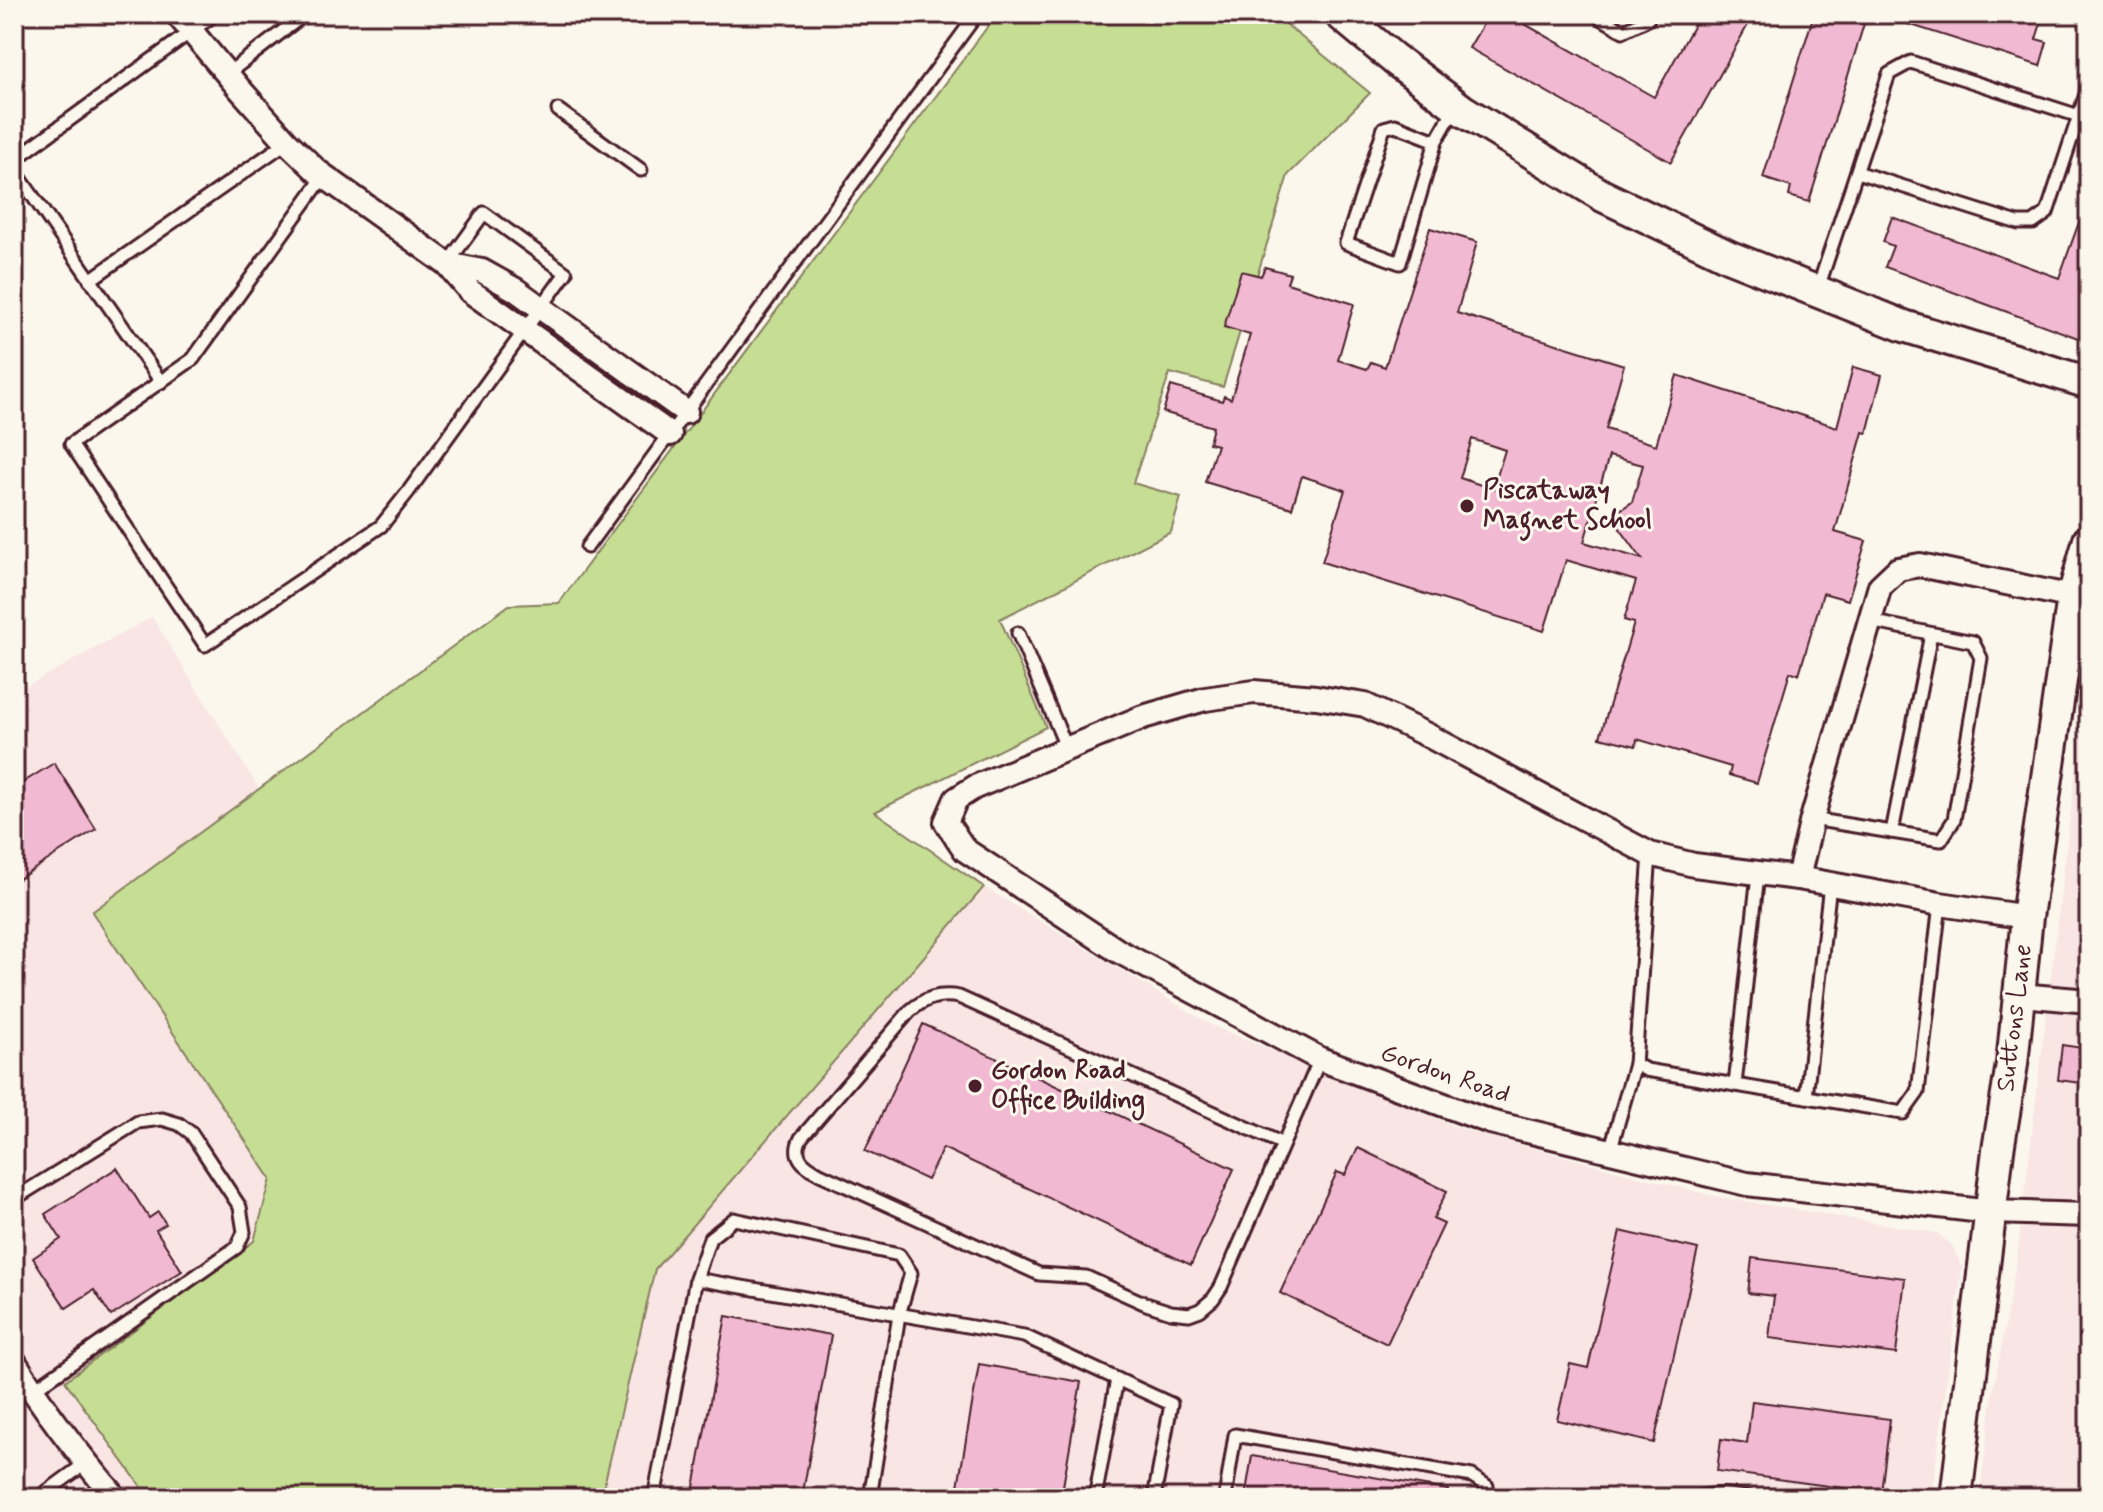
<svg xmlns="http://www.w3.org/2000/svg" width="2103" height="1512" font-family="Mynerve,sans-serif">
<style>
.built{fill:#f8e5e4}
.green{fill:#c5de94;stroke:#887e60;stroke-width:2}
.building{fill:#f2bad2;stroke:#4a1f2b;stroke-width:2;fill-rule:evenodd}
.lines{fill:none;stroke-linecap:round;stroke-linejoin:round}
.lane-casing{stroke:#4a1f2b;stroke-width:17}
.street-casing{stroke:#4a1f2b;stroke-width:28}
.secondary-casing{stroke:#4a1f2b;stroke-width:36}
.lane{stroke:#fbf7ec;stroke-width:11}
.street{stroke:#fbf7ec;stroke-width:22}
.secondary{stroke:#fbf7ec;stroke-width:30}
.poi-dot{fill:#4a1f2b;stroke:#fbf7ec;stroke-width:3}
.labels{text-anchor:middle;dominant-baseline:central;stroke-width:6;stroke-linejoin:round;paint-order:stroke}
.poi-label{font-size:26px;font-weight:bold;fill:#4a1f2b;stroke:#fbf7ec;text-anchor:start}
.street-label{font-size:26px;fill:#4a1f2b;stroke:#fbf7ec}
</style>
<rect width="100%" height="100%" fill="#fbf7ec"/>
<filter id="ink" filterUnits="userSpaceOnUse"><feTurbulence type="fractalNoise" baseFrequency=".0125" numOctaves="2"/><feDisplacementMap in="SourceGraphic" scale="16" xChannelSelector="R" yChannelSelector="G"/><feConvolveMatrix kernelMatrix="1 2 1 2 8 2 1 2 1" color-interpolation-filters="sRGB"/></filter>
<g filter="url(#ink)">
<!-- built -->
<g class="built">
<polygon points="152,617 259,789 92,912 271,1179 254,1241 65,1381 145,1492 153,1498 14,1498 14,693"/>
<polygon points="2089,684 2089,1498 1979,1498 1993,1393 2017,1258 2082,719"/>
<polygon points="984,887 1211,1025 1464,1130 1713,1196 1937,1233 1952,1245 1962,1268 1931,1498 602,1498 655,1269"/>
</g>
<!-- green -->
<polygon class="green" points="997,14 1273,14 1370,93 1288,175 1223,387 1170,373 1133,483 1181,497 1171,532 1000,619 1046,727 875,812 984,887 655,1269 601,1498 153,1498 145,1492 65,1381 254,1241 271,1179 92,912 509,605 559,603"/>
<!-- building -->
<g class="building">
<polygon points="1489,14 1507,14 1654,97 1700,14 1754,14 1671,162 1469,48"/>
<polygon points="1814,14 1867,14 1809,202 1789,196 1791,187 1763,178"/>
<polygon points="1886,14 2044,14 2036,39 2047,42 2040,66 1886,17"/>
<polygon points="2087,200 2089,200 2089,342 1885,267 1893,246 1883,242 1892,217 2059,278"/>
<path d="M1430,228L1477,242L1457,313L1624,365L1606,429L1656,445L1677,375L1837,427L1853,367L1882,375L1867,433L1863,432L1835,532L1866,541L1848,600L1823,593L1799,674L1790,672L1757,783L1729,775L1731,767L1637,739L1636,746L1600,737L1634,623L1624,620L1636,581L1566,560L1544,631L1322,562L1345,490L1302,476L1292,508L1205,482L1217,445L1209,443L1213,427L1163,412L1171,386L1222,401L1224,396L1231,399L1250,335L1224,327L1241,271L1261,276L1265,267L1290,274L1287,283L1354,304L1338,360L1367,369L1371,362L1385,367ZM1472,439L1505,450L1493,489L1460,478ZM1609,456L1643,465L1632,502L1614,514L1616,523L1642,559L1584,542Z"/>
<polygon points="54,763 96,829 14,882 14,788"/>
<polygon points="923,1024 1234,1169 1191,1265 943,1148 927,1180 865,1151"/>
<polygon points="2062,1045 2089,1049 2089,1084 2058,1080"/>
<polygon points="1358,1148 1447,1191 1433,1219 1444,1224 1387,1344 1280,1293 1337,1172 1345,1175"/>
<polygon points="117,1168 149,1218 158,1212 166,1224 156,1230 182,1271 111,1316 94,1290 66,1308 33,1258 61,1239 45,1214"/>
<polygon points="1620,1231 1698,1249 1654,1443 1557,1420 1570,1364 1588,1368"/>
<polygon points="1752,1258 1905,1278 1896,1354 1769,1338 1774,1296 1748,1293"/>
<polygon points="726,1316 831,1335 802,1498 692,1498"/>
<polygon points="979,1364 1081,1382 1061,1498 956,1498"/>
<polygon points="1752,1401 1890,1419 1881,1493 1717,1471 1721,1439 1747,1443"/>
<polygon points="1252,1456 1448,1490 1447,1498 1245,1498"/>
</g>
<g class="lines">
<!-- lane casing -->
<g class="lane-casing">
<g id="lane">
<polyline points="1594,14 1623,31 1648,19 1649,14"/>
<polyline points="227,74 305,14"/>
<polyline points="558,110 641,170"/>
<polyline points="1436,141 1395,125 1384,128 1346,243 1400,263 1436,141 1456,106"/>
<polyline points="14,160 215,14"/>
<polyline points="14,169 161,382"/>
<polyline points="1857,172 2018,223 2033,223 2047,213 2089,85"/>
<polyline points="324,176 193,359 71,444 205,645 381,526 408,492 566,273 484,213 447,264"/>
<polyline points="90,280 287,142"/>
<polyline points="1817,291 1889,74 1911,62 2079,116"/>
<polyline points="587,547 977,14"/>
<polyline points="1018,633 1067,749"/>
<polyline points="1812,819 1941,840 1954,820 1981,658 1973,642 1870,621"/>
<polyline points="1892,832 1931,634"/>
<polyline points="1650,854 1635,1064 1646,1070 1903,1113 1918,1092 1940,904"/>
<polyline points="1735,1085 1758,874"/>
<polyline points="1806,1097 1830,884"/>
<path d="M1283,1144L959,997C939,993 925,998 910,1011L801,1138C791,1157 805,1166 820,1174L1039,1274L1086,1277L1146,1304L1171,1312L1189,1314L1200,1310L1213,1299L1221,1287L1320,1059"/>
<polyline points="1610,1151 1635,1064"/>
<polyline points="14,1199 138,1122 162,1119 179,1124 191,1133 240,1207 244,1232 237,1247 32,1391"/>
<polyline points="696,1279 710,1238 734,1219 899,1255 911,1273 899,1315 870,1498"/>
<polyline points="38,1498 86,1463"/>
<polyline points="654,1498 696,1279 1024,1336 1171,1404 1154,1498"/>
<polyline points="1095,1498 1117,1379"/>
<polyline points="1225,1498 1235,1435 1472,1476 1487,1486 1488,1498"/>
<path d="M1696,1498C1714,1492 1731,1495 1750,1498"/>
</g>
</g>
<!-- street casing -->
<g class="street-casing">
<g id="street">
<polyline points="177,14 238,87 287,142 317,171 447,264 470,291 670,434"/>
<polyline points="447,264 482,271 516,290 686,412"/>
<polyline points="1798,878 1812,819 1880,586 1898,569 1920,565 2073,597"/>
<polyline points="2027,917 1940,904 1798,878 1694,865 1650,854 1429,736 1365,705 1316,697 1254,692 1205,699 1143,717 975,787 956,799 946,822 965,850 1118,951 1320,1059 1490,1122 1747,1184 1991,1212 2089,1215"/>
<polyline points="2020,995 2089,1001"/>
<path d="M14,1361C44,1410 79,1455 116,1498"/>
</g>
</g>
<!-- secondary casing -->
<g class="secondary-casing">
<g id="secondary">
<polyline points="1340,14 1394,59 1462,110 1603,196 1730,257 1904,326 2089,383"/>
<polyline points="1956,1498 1998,1150 2012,1064 2027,917 2073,597 2089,540"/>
</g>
</g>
<!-- lane -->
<use href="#lane" class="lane"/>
<!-- street -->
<use href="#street" class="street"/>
<!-- secondary -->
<use href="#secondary" class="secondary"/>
</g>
</g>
<!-- markers -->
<g class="poi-dot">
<circle cx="1467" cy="506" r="8"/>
<circle cx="975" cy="1086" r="8"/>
</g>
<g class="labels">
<!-- poi labels -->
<g class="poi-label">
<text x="1483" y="491">Piscataway<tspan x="1483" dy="30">Magnet School</tspan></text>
<text x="991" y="1071">Gordon Road<tspan x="991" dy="30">Office Building</tspan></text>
</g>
<!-- street labels -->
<g class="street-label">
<text transform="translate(2015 1018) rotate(-83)">Suttons Lane</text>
<text transform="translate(1445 1074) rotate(19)">Gordon Road</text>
</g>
</g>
<!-- margin -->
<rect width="2103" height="1512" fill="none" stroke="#fbf7ec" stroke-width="48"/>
<rect x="24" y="24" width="2055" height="1464" fill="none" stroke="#4a1f2b" stroke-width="3" filter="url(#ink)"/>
</svg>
